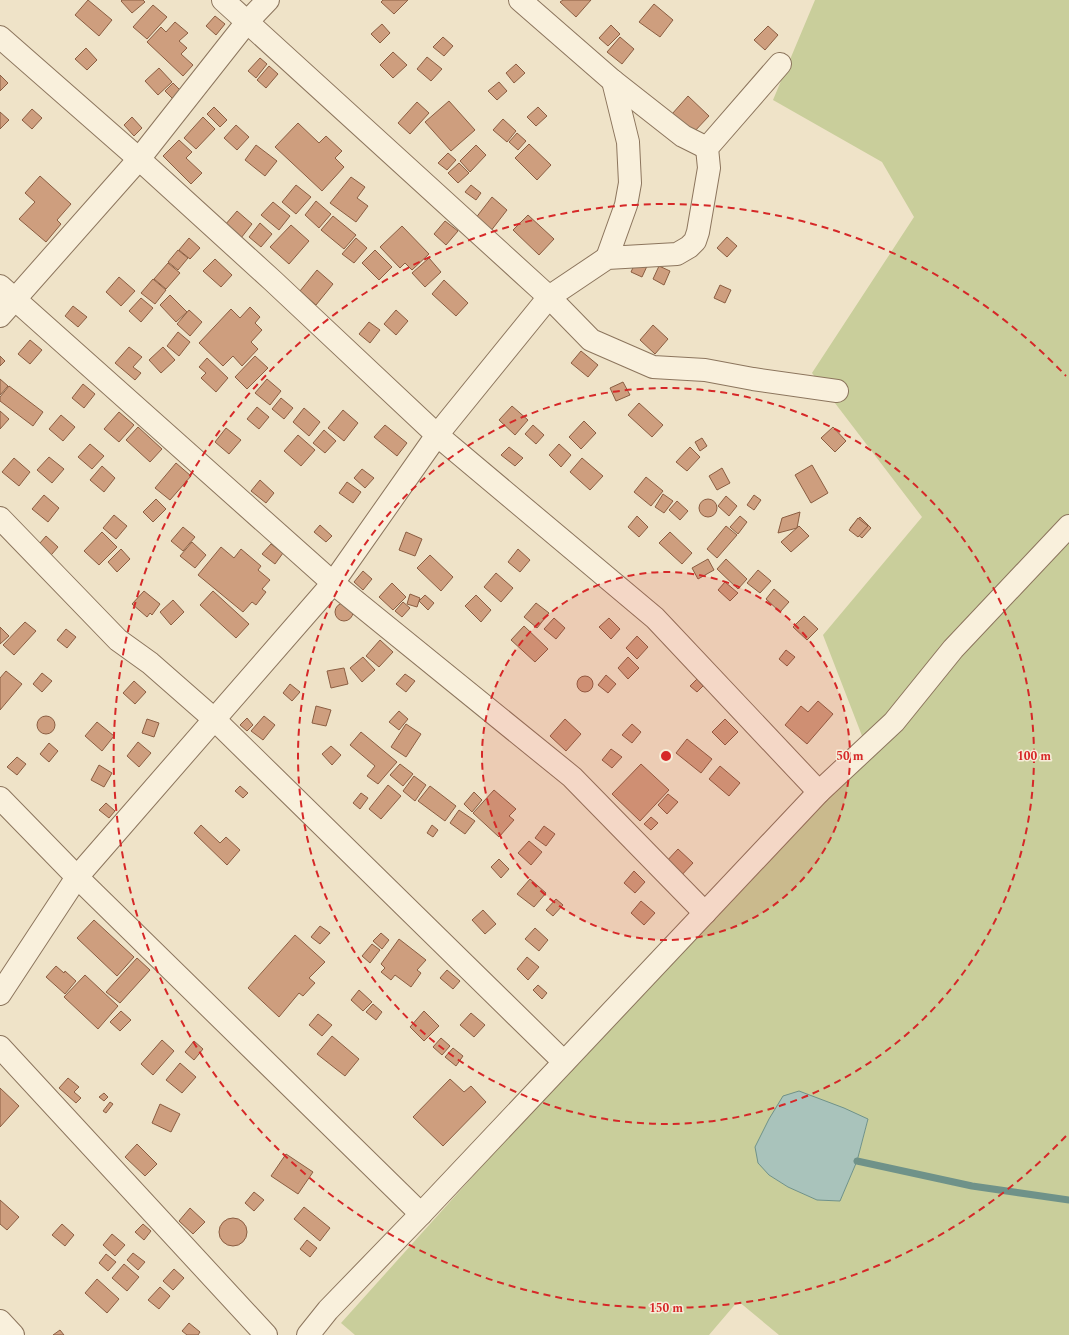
<svg xmlns="http://www.w3.org/2000/svg" width="1069" height="1335" font-family="Spectral,serif">
<style>
.green{fill:#c9ce9b;fill-rule:evenodd}
.water{fill:#a9c3bb;stroke:#6f9289}
.lines{fill:none;stroke-linecap:round;stroke-linejoin:round}
.stream{stroke:#6f9289;stroke-width:7}
.building{fill:#ce9e7e;stroke:#8b5e42}
.street-casing{stroke:#8c755d;stroke-width:24}
.street{stroke:#f9f0dc;stroke-width:22}
.ring{fill:none;stroke:#d62828;stroke-width:2;stroke-dasharray:7 5}
.centre{fill:#d62828;stroke:#f6edd8;stroke-width:2}
.ring-label{font-size:12px;text-anchor:middle;font-weight:bold;fill:#d62828;stroke:#f6edd8;stroke-width:3;stroke-linejoin:round;paint-order:stroke}
</style>
<rect width="100%" height="100%" fill="#efe3c8"/>
<!-- green -->
<path class="green" d="M815,0H1069V1335H779L738,1301L709,1335H355L341,1323L864,741L823,635L922,517L812,373L914,217L882,162L773,100ZM868,1120L857,1161L840,1201L817,1200L788,1187L769,1175Z"/>
<!-- water -->
<polygon class="water" points="799,1091 844,1108 868,1119 857,1161 840,1201 817,1200 788,1187 769,1175 758,1163 755,1147 769,1119 783,1096"/>
<g class="lines">
<!-- stream -->
<polyline class="stream" points="857,1161 972,1186 1069,1200"/>
</g>
<!-- building -->
<g class="building">
<polygon points="88,0 112,20 99,36 75,15"/>
<polygon points="122,0 143,0 145,2 132,13 121,1"/>
<polygon points="383,0 408,0 394,14 381,2"/>
<polygon points="563,0 591,0 576,17 560,2"/>
<polygon points="654,4 673,20 660,37 639,22"/>
<polygon points="153,5 167,17 147,39 133,27"/>
<polygon points="215,16 225,24 216,35 206,26"/>
<polygon points="175,22 188,33 179,41 187,48 181,54 193,65 183,76 147,42 161,27 166,32"/>
<polygon points="382,24 390,33 380,43 371,34"/>
<polygon points="611,25 620,34 608,46 599,38"/>
<polygon points="768,26 778,35 765,50 754,40"/>
<polygon points="443,37 453,46 444,56 433,47"/>
<polygon points="620,37 634,49 622,64 607,52"/>
<polygon points="86,48 97,60 87,70 75,59"/>
<polygon points="393,52 407,65 393,78 380,65"/>
<polygon points="427,57 442,69 431,81 417,69"/>
<polygon points="260,58 267,64 256,78 248,71"/>
<polygon points="516,64 525,73 514,83 506,73"/>
<polygon points="269,66 278,74 266,88 257,80"/>
<polygon points="159,68 172,82 158,95 145,81"/>
<polygon points="0,75 8,83 0,91"/>
<polygon points="499,82 507,91 497,100 488,91"/>
<polygon points="173,83 183,93 175,101 165,91"/>
<polygon points="688,96 709,116 693,133 672,114"/>
<polygon points="449,101 475,130 451,151 425,122"/>
<polygon points="417,102 429,113 410,134 398,123"/>
<polygon points="214,107 227,120 220,127 207,114"/>
<polygon points="538,107 547,116 536,126 527,117"/>
<polygon points="32,109 42,118 32,129 22,120"/>
<polygon points="0,112 9,120 0,129"/>
<polygon points="132,117 142,128 134,136 124,125"/>
<polygon points="203,117 215,129 196,149 184,138"/>
<polygon points="503,119 516,131 507,142 493,130"/>
<polygon points="298,123 319,143 326,136 342,151 335,158 344,167 322,191 275,147"/>
<polygon points="236,125 249,137 237,150 224,138"/>
<polygon points="517,133 526,141 518,150 509,142"/>
<polygon points="179,140 192,152 186,158 202,173 191,184 163,156"/>
<polygon points="529,144 551,165 537,180 515,158"/>
<polygon points="256,145 277,161 265,176 245,160"/>
<polygon points="476,145 486,155 470,172 460,161"/>
<polygon points="448,153 456,160 447,170 438,163"/>
<polygon points="459,163 469,173 458,183 448,173"/>
<polygon points="40,176 71,204 57,220 61,224 46,242 19,219 35,202 25,193"/>
<polygon points="351,177 365,187 357,198 368,206 356,222 330,203"/>
<polygon points="296,185 311,197 296,214 282,202"/>
<polygon points="471,185 481,193 476,200 465,192"/>
<polygon points="492,197 507,210 490,232 475,219"/>
<polygon points="316,201 331,214 319,228 305,215"/>
<polygon points="273,202 290,216 279,230 261,215"/>
<polygon points="237,211 252,224 241,238 225,225"/>
<polygon points="528,215 554,239 539,255 513,230"/>
<polygon points="333,216 356,235 344,249 321,230"/>
<polygon points="445,221 458,231 446,245 434,234"/>
<polygon points="260,223 272,234 261,247 249,237"/>
<polygon points="291,225 309,241 289,264 270,247"/>
<polygon points="402,226 429,254 412,270 405,263 400,268 380,247"/>
<polygon points="727,237 737,246 727,257 717,248"/>
<polygon points="189,238 200,248 190,259 179,250"/>
<polygon points="356,238 367,248 354,263 342,254"/>
<polygon points="178,250 188,258 178,270 168,262"/>
<polygon points="375,250 392,267 379,280 362,263"/>
<polygon points="429,258 441,272 425,287 412,273"/>
<polygon points="215,259 232,275 221,287 203,271"/>
<polygon points="637,259 648,264 642,277 631,272"/>
<polygon points="168,263 180,273 166,289 154,279"/>
<polygon points="659,266 670,271 664,285 653,279"/>
<polygon points="317,270 333,284 316,305 300,291"/>
<polygon points="119,277 135,291 121,306 106,292"/>
<polygon points="153,279 166,290 155,304 141,293"/>
<polygon points="444,280 468,303 456,316 432,294"/>
<polygon points="720,285 731,290 725,303 714,298"/>
<polygon points="170,295 187,312 176,322 160,305"/>
<polygon points="141,298 153,308 141,322 129,311"/>
<polygon points="73,306 87,317 78,327 65,316"/>
<polygon points="250,307 260,317 255,323 262,330 251,342 258,349 242,366 233,356 223,366 199,343 231,309 240,318"/>
<polygon points="189,310 202,322 190,336 177,324"/>
<polygon points="396,310 408,321 396,335 384,324"/>
<polygon points="369,322 380,330 370,343 359,334"/>
<polygon points="653,325 668,339 655,354 640,340"/>
<polygon points="178,332 190,342 179,356 167,346"/>
<polygon points="30,340 42,350 30,364 18,354"/>
<polygon points="129,347 142,357 133,367 141,373 135,380 115,363"/>
<polygon points="163,347 175,360 161,373 149,360"/>
<polygon points="581,351 598,365 588,377 571,363"/>
<polygon points="0,356 5,361 0,366"/>
<polygon points="255,356 268,368 247,389 235,377"/>
<polygon points="207,358 228,378 216,392 201,378 206,373 199,367"/>
<polygon points="0,379 8,386 0,395"/>
<polygon points="267,379 281,391 270,405 255,393"/>
<polygon points="623,382 630,395 616,401 610,388"/>
<polygon points="83,384 95,394 84,408 72,398"/>
<polygon points="9,386 43,412 33,426 0,401 0,397"/>
<polygon points="281,398 293,408 284,419 272,409"/>
<polygon points="639,403 663,425 652,437 628,415"/>
<polygon points="512,406 528,420 515,435 499,420"/>
<polygon points="257,407 269,417 259,429 247,419"/>
<polygon points="304,408 320,422 309,436 293,422"/>
<polygon points="343,410 358,423 344,441 328,428"/>
<polygon points="0,411 9,419 0,429"/>
<polygon points="119,412 134,425 119,442 104,429"/>
<polygon points="61,415 75,427 63,441 49,429"/>
<polygon points="584,421 596,433 581,449 569,437"/>
<polygon points="385,425 407,443 397,456 374,437"/>
<polygon points="533,425 544,435 536,444 525,434"/>
<polygon points="138,427 162,449 150,462 126,440"/>
<polygon points="833,427 846,441 835,452 821,438"/>
<polygon points="226,428 241,440 229,454 215,442"/>
<polygon points="324,430 336,441 325,453 313,443"/>
<polygon points="298,435 315,450 301,466 284,451"/>
<polygon points="702,438 707,446 700,451 695,442"/>
<polygon points="90,444 104,456 92,469 78,457"/>
<polygon points="559,444 571,455 561,467 549,455"/>
<polygon points="509,447 523,458 515,466 501,455"/>
<polygon points="690,447 700,457 687,471 676,462"/>
<polygon points="49,457 64,469 52,483 37,470"/>
<polygon points="14,458 30,472 19,486 2,472"/>
<polygon points="582,458 603,476 590,490 570,472"/>
<polygon points="176,463 191,476 170,500 155,488"/>
<polygon points="812,465 828,493 811,503 795,475"/>
<polygon points="102,466 115,478 104,492 90,480"/>
<polygon points="722,468 730,483 717,490 709,476"/>
<polygon points="362,469 374,478 365,488 354,478"/>
<polygon points="646,477 663,491 651,506 634,492"/>
<polygon points="260,480 274,493 266,503 251,491"/>
<polygon points="347,482 361,492 353,503 339,493"/>
<polygon points="663,494 673,501 664,513 655,507"/>
<polygon points="44,495 59,508 48,522 32,509"/>
<polygon points="754,495 761,500 754,510 747,505"/>
<polygon points="726,496 737,506 729,516 718,506"/>
<polygon points="156,499 166,509 153,522 143,512"/>
<circle cx="708" cy="508" r="9"/>
<polygon points="677,501 688,511 680,520 669,510"/>
<polygon points="800,512 797,528 778,533 782,518"/>
<polygon points="114,515 127,526 116,539 103,528"/>
<polygon points="637,516 648,527 639,537 628,527"/>
<polygon points="740,516 747,522 738,534 730,527"/>
<polygon points="860,517 871,528 862,538 850,528"/>
<polygon points="858,518 868,526 858,537 849,530"/>
<polygon points="320,525 332,536 326,542 314,532"/>
<polygon points="726,526 737,535 717,558 707,549"/>
<polygon points="799,526 809,536 791,552 781,542"/>
<polygon points="183,527 195,537 183,551 171,541"/>
<polygon points="102,532 117,547 99,565 84,551"/>
<polygon points="406,532 422,539 415,556 399,550"/>
<polygon points="670,532 692,553 682,564 659,543"/>
<polygon points="46,536 58,547 46,561 34,550"/>
<polygon points="192,542 206,555 195,568 180,556"/>
<polygon points="271,544 283,553 275,564 262,554"/>
<polygon points="221,547 234,558 241,549 261,566 258,570 270,580 262,589 266,592 256,605 252,602 243,612 198,575"/>
<polygon points="121,549 130,559 117,572 108,562"/>
<polygon points="518,549 530,560 520,572 508,562"/>
<polygon points="430,555 453,577 441,591 417,568"/>
<polygon points="708,559 714,570 698,579 692,568"/>
<polygon points="726,559 747,579 738,589 717,569"/>
<polygon points="758,570 771,581 760,593 747,583"/>
<polygon points="363,571 372,579 363,590 354,582"/>
<polygon points="496,573 513,588 501,602 484,587"/>
<polygon points="725,582 738,593 730,601 718,590"/>
<polygon points="392,583 406,597 393,610 379,597"/>
<polygon points="774,589 789,602 780,612 766,599"/>
<polygon points="144,591 160,604 152,615 150,613 147,617 132,604"/>
<polygon points="213,591 249,624 236,638 200,605"/>
<polygon points="410,594 420,598 417,607 407,604"/>
<polygon points="425,595 434,603 428,610 419,601"/>
<polygon points="476,595 491,610 481,622 465,606"/>
<polygon points="173,600 184,612 171,625 160,612"/>
<polygon points="403,602 410,608 402,617 395,611"/>
<polygon points="536,603 549,613 537,628 524,617"/>
<circle cx="344" cy="612" r="9"/>
<polygon points="804,616 818,629 807,640 793,627"/>
<polygon points="554,618 565,628 556,639 544,629"/>
<polygon points="609,618 620,629 611,639 599,627"/>
<polygon points="25,622 36,631 14,655 3,645"/>
<polygon points="524,626 548,649 535,662 511,640"/>
<polygon points="0,627 9,636 0,644"/>
<polygon points="66,629 76,637 67,648 57,640"/>
<polygon points="637,636 648,647 637,659 626,648"/>
<polygon points="380,640 393,652 379,667 366,656"/>
<polygon points="786,650 795,657 787,666 779,659"/>
<polygon points="363,657 375,670 362,682 350,668"/>
<polygon points="628,657 639,668 628,679 618,668"/>
<polygon points="344,668 348,684 331,688 327,671"/>
<polygon points="6,671 22,684 0,710 0,678"/>
<polygon points="42,673 52,681 42,692 33,684"/>
<polygon points="405,674 415,681 406,692 396,684"/>
<polygon points="606,675 616,684 608,693 598,685"/>
<circle cx="585" cy="684" r="8"/>
<polygon points="697,679 703,686 697,692 690,686"/>
<polygon points="134,681 146,692 135,704 123,693"/>
<polygon points="290,684 300,692 292,701 283,693"/>
<polygon points="818,701 833,714 807,744 785,725 801,706 808,712"/>
<polygon points="316,706 331,710 326,726 312,723"/>
<polygon points="399,711 408,719 399,730 389,722"/>
<circle cx="46" cy="725" r="9"/>
<polygon points="264,716 275,725 263,740 251,731"/>
<polygon points="247,718 253,725 247,731 240,725"/>
<polygon points="147,719 159,723 154,737 142,733"/>
<polygon points="565,719 581,734 566,751 550,736"/>
<polygon points="725,719 738,732 725,745 712,732"/>
<polygon points="97,722 114,736 102,751 85,736"/>
<polygon points="406,724 421,734 406,757 391,747"/>
<polygon points="632,724 641,732 632,743 622,735"/>
<polygon points="361,732 397,762 378,784 367,776 375,766 350,745"/>
<polygon points="687,739 712,759 701,773 676,753"/>
<polygon points="138,742 151,753 139,767 127,756"/>
<polygon points="49,743 58,751 49,762 40,754"/>
<polygon points="331,746 341,755 332,765 322,754"/>
<polygon points="611,749 622,757 612,768 602,760"/>
<polygon points="17,757 26,764 17,775 7,767"/>
<polygon points="400,764 413,774 403,786 390,775"/>
<polygon points="641,764 669,790 640,821 612,794"/>
<polygon points="99,765 112,773 104,787 91,780"/>
<polygon points="720,766 740,783 729,796 709,779"/>
<polygon points="414,776 426,785 415,801 403,791"/>
<polygon points="388,785 401,796 381,819 369,809"/>
<polygon points="240,786 248,793 243,798 235,791"/>
<polygon points="430,786 456,806 445,821 418,801"/>
<polygon points="494,790 516,809 509,816 514,820 499,837 473,813"/>
<polygon points="474,792 482,800 472,812 464,804"/>
<polygon points="361,793 368,798 360,809 353,803"/>
<polygon points="668,794 678,802 667,814 658,805"/>
<polygon points="106,803 115,811 109,818 99,810"/>
<polygon points="459,810 475,821 465,834 450,823"/>
<polygon points="651,817 658,823 651,830 644,824"/>
<polygon points="201,825 220,843 226,837 240,850 227,865 194,833"/>
<polygon points="432,825 438,830 433,837 427,833"/>
<polygon points="544,826 555,834 546,846 535,838"/>
<polygon points="529,841 542,852 531,865 518,853"/>
<polygon points="678,849 693,863 679,878 664,864"/>
<polygon points="499,859 509,869 501,878 491,867"/>
<polygon points="634,871 645,882 635,893 624,883"/>
<polygon points="530,879 546,893 534,907 517,894"/>
<polygon points="556,899 563,905 553,916 546,910"/>
<polygon points="641,901 655,913 644,925 631,913"/>
<polygon points="483,910 496,924 485,934 472,920"/>
<polygon points="94,920 134,957 117,976 77,938"/>
<polygon points="320,926 330,933 320,944 311,937"/>
<polygon points="535,928 548,940 539,951 525,939"/>
<polygon points="381,933 389,940 382,949 373,941"/>
<polygon points="295,935 325,962 309,978 315,983 303,996 299,993 279,1017 248,988"/>
<polygon points="399,939 426,960 417,970 421,973 411,987 395,975 391,980 381,972 385,968 381,964"/>
<polygon points="372,944 380,950 370,963 362,956"/>
<polygon points="527,957 539,967 528,980 517,969"/>
<polygon points="137,958 150,970 120,1003 106,992"/>
<polygon points="56,966 64,973 65,971 76,981 65,994 46,977"/>
<polygon points="447,970 460,981 453,989 440,978"/>
<polygon points="85,975 118,1006 98,1029 64,997"/>
<polygon points="538,985 547,993 542,999 533,990"/>
<polygon points="359,990 372,1002 363,1011 351,1000"/>
<polygon points="373,1004 382,1012 376,1020 366,1012"/>
<polygon points="121,1011 131,1020 120,1031 110,1022"/>
<polygon points="424,1011 439,1026 424,1041 410,1027"/>
<polygon points="471,1013 485,1025 474,1037 460,1025"/>
<polygon points="318,1014 332,1025 322,1036 309,1025"/>
<polygon points="332,1036 359,1059 345,1076 317,1054"/>
<polygon points="441,1038 450,1046 442,1055 433,1047"/>
<polygon points="162,1040 174,1051 153,1075 141,1064"/>
<polygon points="194,1041 203,1049 194,1060 185,1052"/>
<polygon points="453,1048 463,1056 456,1066 445,1057"/>
<polygon points="180,1063 196,1077 182,1093 166,1080"/>
<polygon points="68,1078 79,1087 74,1092 81,1098 76,1103 59,1088"/>
<polygon points="450,1079 464,1092 471,1086 486,1102 443,1146 413,1117"/>
<polygon points="0,1088 19,1106 0,1127"/>
<polygon points="104,1093 108,1097 104,1101 99,1097"/>
<polygon points="110,1102 113,1104 106,1113 103,1111"/>
<polygon points="160,1104 180,1114 171,1132 152,1123"/>
<polygon points="137,1144 157,1164 145,1176 125,1157"/>
<polygon points="286,1154 313,1172 298,1194 271,1176"/>
<polygon points="254,1192 264,1200 254,1211 245,1203"/>
<polygon points="0,1200 19,1217 7,1230 0,1224"/>
<polygon points="304,1207 330,1228 320,1241 294,1219"/>
<polygon points="190,1208 205,1222 193,1234 179,1221"/>
<circle cx="233" cy="1232" r="14"/>
<polygon points="62,1224 74,1235 65,1246 52,1235"/>
<polygon points="143,1224 151,1231 144,1240 135,1232"/>
<polygon points="112,1234 125,1245 115,1256 103,1245"/>
<polygon points="307,1240 317,1248 310,1257 300,1249"/>
<polygon points="133,1253 145,1262 138,1270 127,1260"/>
<polygon points="106,1254 116,1262 108,1271 99,1263"/>
<polygon points="124,1264 139,1277 127,1291 112,1278"/>
<polygon points="174,1269 184,1278 173,1290 163,1281"/>
<polygon points="97,1279 119,1299 107,1313 85,1293"/>
<polygon points="160,1287 170,1296 159,1309 148,1300"/>
<polygon points="189,1323 200,1332 198,1335 187,1335 182,1331"/>
<polygon points="60,1330 64,1335 53,1335"/>
</g>
<g class="lines">
<!-- street casing -->
<g class="street-casing">
<g id="street">
<polyline points="223,0 549,297 591,340 653,367 705,370 753,379 837,391"/>
<polyline points="520,0 613,81 683,136 707,148"/>
<polyline points="0,37 139,159 273,281 437,435 655,618 819,792"/>
<polyline points="607,258 626,205 630,183 628,142 613,81"/>
<polyline points="0,286 333,583 572,777 705,913"/>
<polyline points="0,316 139,159 247,22 268,0"/>
<polyline points="0,518 118,640 150,663 215,720 564,1062"/>
<polyline points="0,798 77,877 421,1214"/>
<polyline points="0,994 77,877 333,583 437,435 549,297 607,258 677,254 689,247 695,241 698,232 709,168 707,148 780,64"/>
<polyline points="0,1047 266,1335"/>
<polyline points="0,1321 13,1335"/>
<polyline points="308,1335 328,1310 421,1214 819,792 894,722 953,649 1069,526"/>
</g>
</g>
<!-- street -->
<use href="#street" class="street"/>
</g>
<!-- distance rings -->
<circle cx="666" cy="756" r="184" fill="#d62828" fill-opacity=".12"/>
<g class="ring">
<circle cx="666" cy="756" r="184"/>
<circle cx="666" cy="756" r="368"/>
<path d="M1066 1136A552 552 0 1 1 1066 376"/>
</g>
<circle cx="666" cy="756" r="6" class="centre"/>
<g class="ring-label">
<text x="850" y="760">50 m</text>
<text x="1034" y="760">100 m</text>
<text x="666" y="1312">150 m</text>
</g>
</svg>
